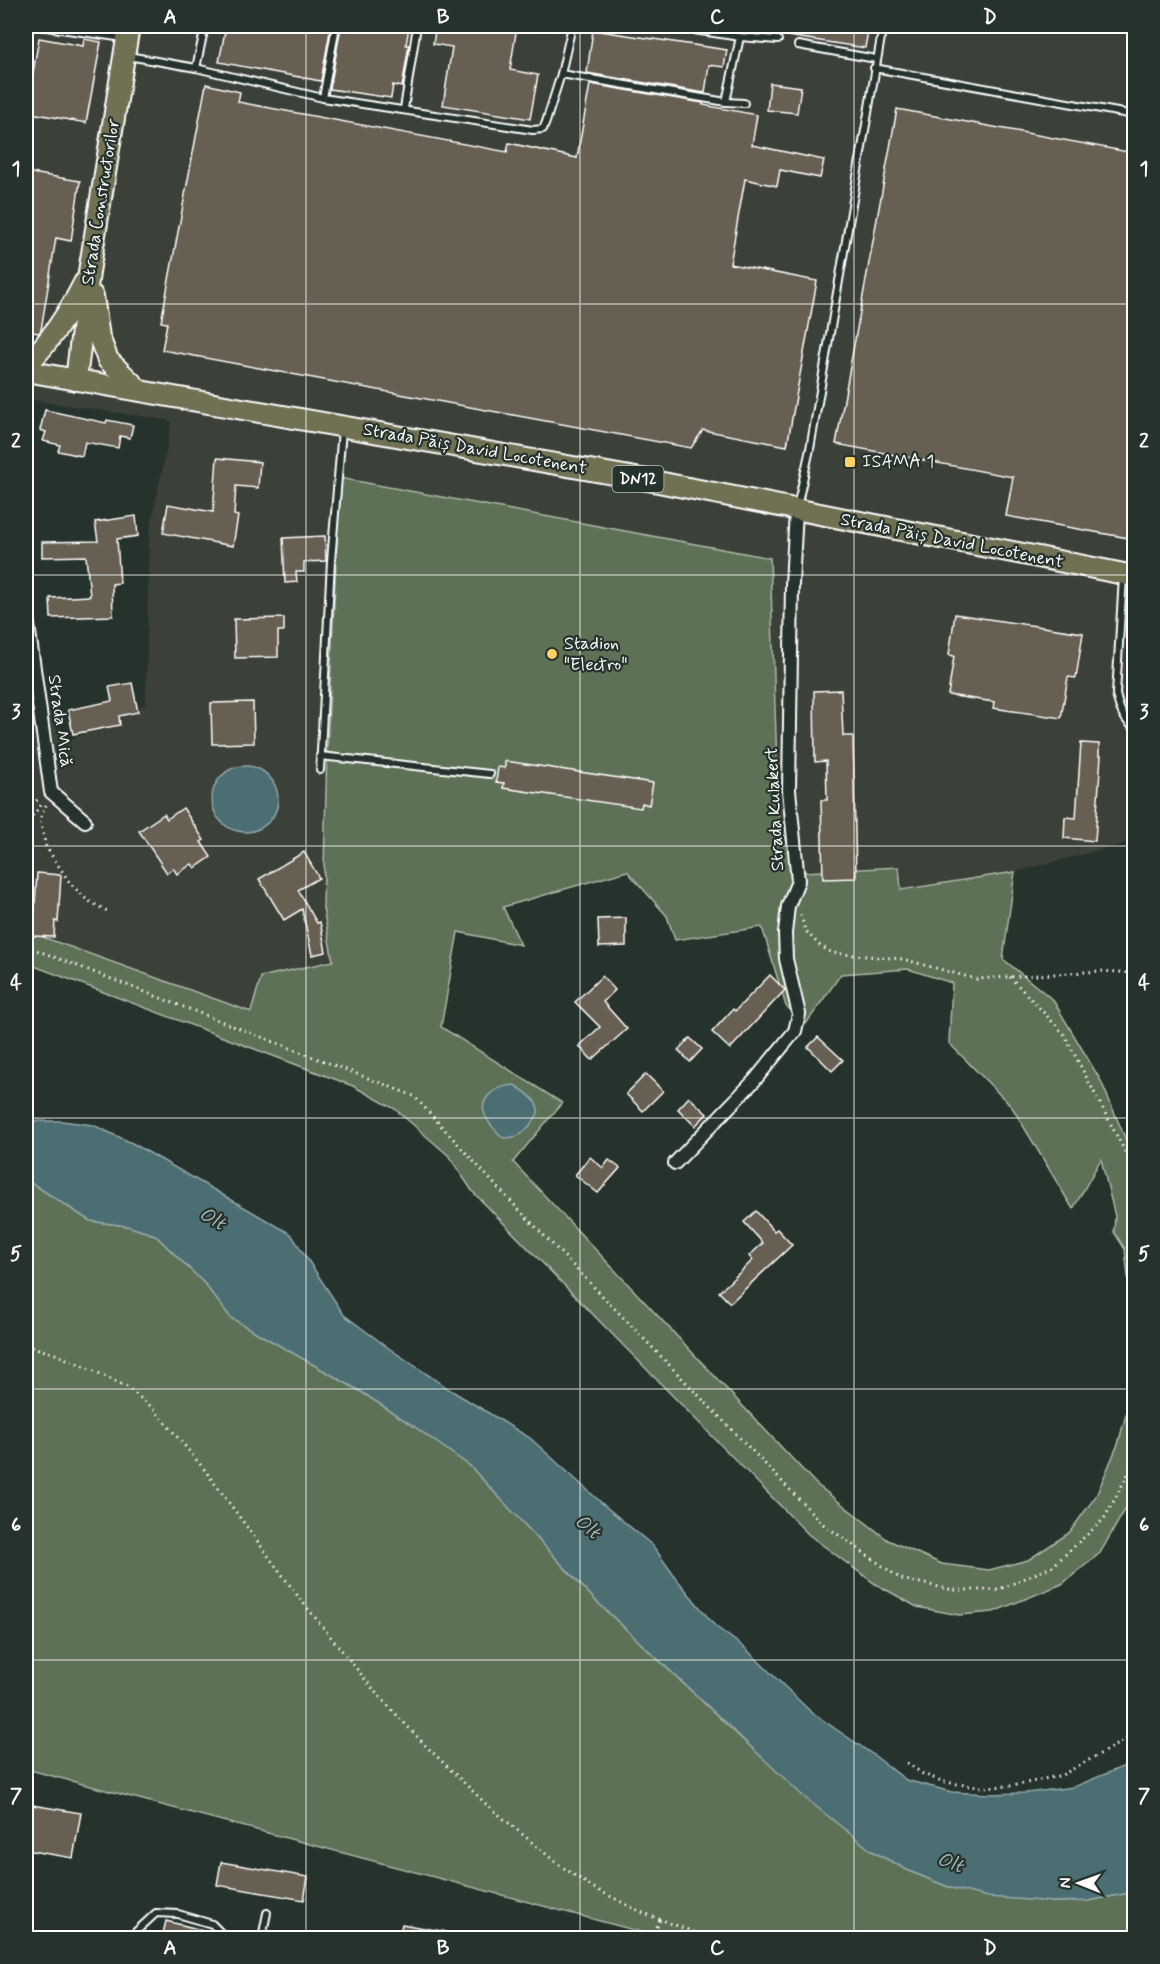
<svg xmlns="http://www.w3.org/2000/svg" width="1160" height="1964" font-family="Mynerve,sans-serif">
<style>
.built{fill:#3a4038}
.green{fill:#5c7155;stroke:#aeb8aa;stroke-width:1.5;fill-rule:evenodd}
.water{fill:#4c6e73;stroke:#94a8ab;stroke-width:1.5}
.building{fill:#685e52;stroke:#fff;stroke-width:1.5}
.lines{fill:none;stroke-linecap:round;stroke-linejoin:round}
.service-casing{stroke:#fff;stroke-width:10}
.minor-casing{stroke:#fff;stroke-width:16}
.primary-casing{stroke:#fff;stroke-width:24}
.path{stroke:#fff;stroke-width:3;stroke-dasharray:1.5 4.5;stroke-linecap:butt}
.service{stroke:#26332d;stroke-width:6}
.minor{stroke:#26332d;stroke-width:12}
.primary{stroke:#706f52;stroke-width:20}
.grid{fill:none;stroke:#fff;stroke-width:1.5;stroke-opacity:0.55}
.poi-dot{fill:#ffd166;stroke:#26332d;stroke-width:2}
.labels{text-anchor:middle;dominant-baseline:central;stroke-width:4.5;stroke-linejoin:round;paint-order:stroke}
.shield{fill:#26332d;stroke:#bec2c0;stroke-width:1.5}
.shield-label{font-size:16px;font-weight:bold;fill:#fff}
.street-label{font-size:18px;fill:#fff;stroke:#26332d}
.poi-label{font-size:18px;fill:#fff;stroke:#26332d;text-anchor:start}
.water-label{font-size:20px;font-style:italic;fill:#aebec0;stroke:#26332d}
.neatline{fill:none;stroke:#fff;stroke-width:2}
.grid-label{font-size:20px;text-anchor:middle;font-weight:bold;fill:#fff}
</style>
<rect width="100%" height="100%" fill="#26332d"/>
<filter id="ink" filterUnits="userSpaceOnUse"><feTurbulence type="fractalNoise" baseFrequency=".0167" numOctaves="2"/><feDisplacementMap in="SourceGraphic" scale="12" xChannelSelector="R" yChannelSelector="G"/><feConvolveMatrix kernelMatrix="1 2 1 2 8 2 1 2 1" color-interpolation-filters="sRGB"/></filter>
<g filter="url(#ink)">
<!-- built -->
<polygon class="built" points="26,26 1134,26 1134,813 1127,843 1015,872 901,891 898,867 804,872 779,826 770,558 327,750 323,908 333,961 261,977 251,1012 26,931 26,716 52,713 62,744 146,704 149,535 172,421 26,399"/>
<!-- green -->
<g class="green">
<path d="M340,478L770,558L779,826L804,872L899,867L901,890L1015,872L1003,959L1053,1000L1101,1081L1134,1159V1494L1100,1553L1062,1584L993,1612L959,1615L917,1607L874,1583L809,1535L473,1192L448,1155L395,1109L353,1086L26,963V931L251,1012L261,977L333,961L323,908L327,750ZM627,871L667,916L675,940L762,927L786,1006L806,1024L841,974L908,969L952,983L949,1043L1012,1107L1073,1209L1101,1159L1115,1216L1114,1232L1125,1249L1134,1332L1133,1389L1118,1444L1096,1496L1069,1533L1028,1560L989,1570L942,1564L888,1540L816,1484L513,1162L562,1103L441,1027L458,932L521,945L503,907Z"/>
<polygon points="26,1181 33,1184 90,1221 127,1226 155,1235 204,1283 231,1318 360,1391 415,1427 470,1466 595,1600 742,1739 872,1851 909,1871 951,1888 1053,1902 1088,1901 1134,1892 1134,1938 664,1938 26,1769"/>
</g>
<!-- water -->
<g class="water">
<circle cx="245" cy="799" r="33"/>
<path d="M514,1085C523,1090 539,1100 538,1112C538,1116 533,1121 531,1124C523,1135 517,1138 503,1138C498,1132 490,1126 487,1119C475,1099 496,1086 514,1085Z"/>
<polygon points="26,1121 62,1121 93,1125 132,1143 291,1234 344,1315 390,1349 452,1391 530,1438 605,1506 653,1546 675,1577 715,1626 745,1648 811,1712 875,1756 906,1780 952,1792 989,1794 1026,1793 1074,1787 1134,1762 1134,1892 1088,1901 1053,1902 988,1897 951,1888 909,1871 872,1851 804,1797 595,1600 470,1466 415,1427 360,1391 231,1318 204,1283 155,1235 127,1226 90,1221 33,1184 26,1181"/>
</g>
<!-- building -->
<g class="building">
<polygon points="226,26 331,26 321,81 219,62"/>
<polygon points="341,26 409,27 406,45 409,45 402,87 393,85 391,98 330,89"/>
<polygon points="458,26 517,26 510,70 538,75 530,119 443,105 452,47 433,44 435,31 457,34"/>
<polygon points="770,26 869,26 865,48 769,33"/>
<polygon points="593,30 727,50 724,67 709,65 705,93 587,73"/>
<polygon points="39,38 83,46 84,39 101,42 86,123 26,112 26,83 31,84"/>
<polygon points="770,83 801,87 797,113 767,110"/>
<polygon points="206,84 240,92 238,102 507,152 509,143 577,158 590,84 703,103 703,105 757,115 752,145 824,160 820,178 780,170 777,186 745,179 730,264 817,281 787,446 703,430 691,448 162,350 167,323 161,322"/>
<polygon points="897,109 1134,153 1134,539 1006,516 1013,477 836,444"/>
<polygon points="26,172 80,181 71,241 56,238 41,330 39,333 26,331"/>
<polygon points="45,410 106,423 107,420 133,425 130,438 120,436 118,448 85,442 82,456 58,451 60,445 43,441 46,432 40,430"/>
<polygon points="217,458 260,462 258,488 236,486 234,515 238,516 233,546 163,533 168,504 213,512"/>
<polygon points="136,516 138,536 117,539 120,583 112,584 113,616 51,618 50,598 90,596 86,556 42,557 42,542 98,541 95,522"/>
<polygon points="325,536 326,561 304,562 304,572 296,572 297,582 285,583 283,538"/>
<polygon points="955,614 1083,633 1076,678 1068,677 1061,718 993,708 994,702 948,695 954,656 949,655"/>
<polygon points="284,618 284,631 278,631 278,657 235,658 234,619"/>
<polygon points="132,683 138,712 119,716 120,725 73,734 68,710 112,701 109,687"/>
<polygon points="841,690 843,736 853,736 856,878 823,879 821,800 827,800 826,761 815,762 814,691"/>
<polygon points="253,702 254,743 212,744 211,703"/>
<polygon points="1081,743 1099,744 1099,756 1101,756 1095,841 1064,838 1065,817 1076,818"/>
<polygon points="505,761 653,783 649,805 642,803 641,808 503,788 504,783 496,782 498,767 505,768"/>
<polygon points="183,808 204,840 201,842 211,857 195,868 192,864 177,874 173,868 167,873 139,831 164,814 167,819"/>
<polygon points="304,852 319,878 298,890 317,923 320,922 326,952 312,955 302,909 284,920 259,879"/>
<polygon points="37,873 61,875 58,922 55,921 54,937 33,936"/>
<polygon points="626,918 626,946 599,947 598,919"/>
<polygon points="770,975 785,990 730,1049 712,1032 733,1009 735,1011"/>
<polygon points="602,976 615,990 603,1002 627,1029 592,1060 579,1046 600,1027 575,1002"/>
<polygon points="818,1037 843,1060 832,1071 808,1047"/>
<polygon points="690,1038 702,1049 690,1062 678,1050"/>
<polygon points="646,1074 663,1091 643,1111 626,1094"/>
<polygon points="689,1097 707,1114 695,1126 678,1109"/>
<polygon points="590,1157 603,1168 609,1160 620,1168 598,1193 575,1175"/>
<polygon points="756,1211 774,1231 777,1229 792,1245 730,1303 719,1292 753,1260 749,1256 763,1243 744,1222"/>
<polygon points="26,1804 81,1813 73,1858 26,1850"/>
<polygon points="221,1862 308,1877 304,1900 217,1885"/>
<polygon points="166,1921 214,1933 216,1938 162,1938"/>
<polygon points="402,1924 446,1932 446,1938 399,1938"/>
</g>
<g class="lines">
<!-- service casing -->
<g class="service-casing">
<g id="service">
<polyline points="39,26 124,38"/>
<polyline points="668,26 740,37 778,40"/>
<polyline points="798,45 876,59"/>
<polyline points="128,56 196,68 323,98 533,130 543,129 546,122 561,74 572,26"/>
<polyline points="196,68 205,26"/>
<polyline points="874,68 1134,115"/>
<polyline points="561,74 726,102 744,103"/>
<polyline points="323,98 336,26"/>
<polyline points="726,102 740,37"/>
<polyline points="404,109 417,26"/>
<polyline points="797,507 810,449 883,26"/>
<path d="M1123,577L1116,694C1119,708 1123,719 1134,728"/>
<polyline points="320,756 490,774"/>
<polyline points="320,770 331,561 342,430"/>
<polyline points="129,1938 156,1913 178,1914 212,1924 226,1938"/>
<polyline points="262,1938 267,1913"/>
</g>
</g>
<!-- minor casing -->
<g class="minor-casing">
<g id="minor">
<polyline points="26,610 51,792 85,821"/>
<polyline points="675,1163 754,1081 795,1031 799,1014 786,959 785,933 788,906 798,881 789,790 792,584 796,511"/>
</g>
</g>
<!-- primary casing -->
<g class="primary-casing">
<g id="primary">
<polyline points="93,296 99,337 108,360 139,390"/>
<path d="M26,366C51,340 68,315 84,283"/>
<polyline points="26,371 653,481 1134,576"/>
<polyline points="76,380 89,272 129,26"/>
</g>
</g>
<!-- path -->
<g class="path">
<polyline points="46,805 40,819 46,847 70,883 87,900 109,912"/>
<polyline points="26,807 39,799"/>
<polyline points="26,832 28,821 43,803"/>
<polyline points="801,915 805,930 819,945 832,953 902,959 976,979 1101,971 1134,973"/>
<polyline points="26,946 414,1096 499,1189 823,1524 901,1579 953,1590 998,1590 1053,1566 1104,1519 1134,1463"/>
<polyline points="1010,977 1064,1034 1132,1165 1134,1177"/>
<polyline points="26,1345 55,1354 88,1368 127,1387 154,1409 204,1469 300,1599 377,1694 425,1745 486,1804 558,1864 592,1887 641,1912 709,1938"/>
<polyline points="907,1763 923,1774 944,1782 978,1787 1013,1786 1062,1775 1134,1735"/>
<polyline points="652,1938 660,1920"/>
</g>
<!-- service -->
<use href="#service" class="service"/>
<!-- minor -->
<use href="#minor" class="minor"/>
<!-- primary -->
<use href="#primary" class="primary"/>
</g>
</g>
<!-- grid -->
<path class="grid" d="M306,26V1938M580,26V1938M854,26V1938M26,304H1134M26,575H1134M26,846H1134M26,1118H1134M26,1389H1134M26,1660H1134"/>
<!-- markers -->
<g class="poi-dot">
<rect x="844" y="456" width="12" height="12" rx="3"/>
<circle cx="552" cy="654" r="6"/>
</g>
<g class="labels">
<!-- shield labels -->
<rect class="shield" x="612.5" y="466" width="51" height="26" rx="4.5"/>
<g class="shield-label">
<text x="638" y="479">DN12</text>
</g>
<!-- street labels -->
<g class="street-label">
<text transform="translate(101 202) rotate(-81)">Strada Constructorilor</text>
<text transform="translate(475 449) rotate(10)">Strada Păiș David Locotenent</text>
<text transform="translate(952 541) rotate(11)">Strada Păiș David Locotenent</text>
<text transform="translate(60 721) rotate(82)">Strada Mică</text>
<text transform="translate(775 809) rotate(-93)">Strada Kulakert</text>
</g>
<!-- poi labels -->
<g class="poi-label">
<text x="862" y="462">ISAMA 1</text>
<text x="564" y="644">Stadion<tspan x="564" dy="21">"Electro"</tspan></text>
</g>
<!-- water labels -->
<g class="water-label">
<text transform="translate(212 1219) rotate(30)">Olt</text>
<text transform="translate(587 1527) rotate(39)">Olt</text>
<text transform="translate(950 1863) rotate(20)">Olt</text>
</g>
</g>
<!-- margin -->
<rect width="1160" height="1964" fill="none" stroke="#26332d" stroke-width="66"/>
<!-- north arrow -->
<g transform="translate(1079 1883) rotate(271)" stroke="#26332d" stroke-width="4.5" paint-order="stroke">
<path d="M0-4.5L10 22L0 15L-10 22Z" fill="#ffffff"/>
<text y="-9" font-size="16" font-weight="bold" text-anchor="middle" fill="#ffffff">N</text>
</g>
<rect x="33" y="33" width="1094" height="1898" class="neatline"/>
<g class="grid-label">
<text x="170" y="23">A</text>
<text x="443" y="23">B</text>
<text x="717" y="23">C</text>
<text x="990" y="23">D</text>
<text x="16" y="175">1</text>
<text x="1144" y="175">1</text>
<text x="16" y="447">2</text>
<text x="1144" y="447">2</text>
<text x="16" y="718">3</text>
<text x="1144" y="718">3</text>
<text x="16" y="989">4</text>
<text x="1144" y="989">4</text>
<text x="16" y="1260">5</text>
<text x="1144" y="1260">5</text>
<text x="16" y="1531">6</text>
<text x="1144" y="1531">6</text>
<text x="16" y="1802">7</text>
<text x="1144" y="1802">7</text>
<text x="170" y="1954">A</text>
<text x="443" y="1954">B</text>
<text x="717" y="1954">C</text>
<text x="990" y="1954">D</text>
</g>
</svg>
